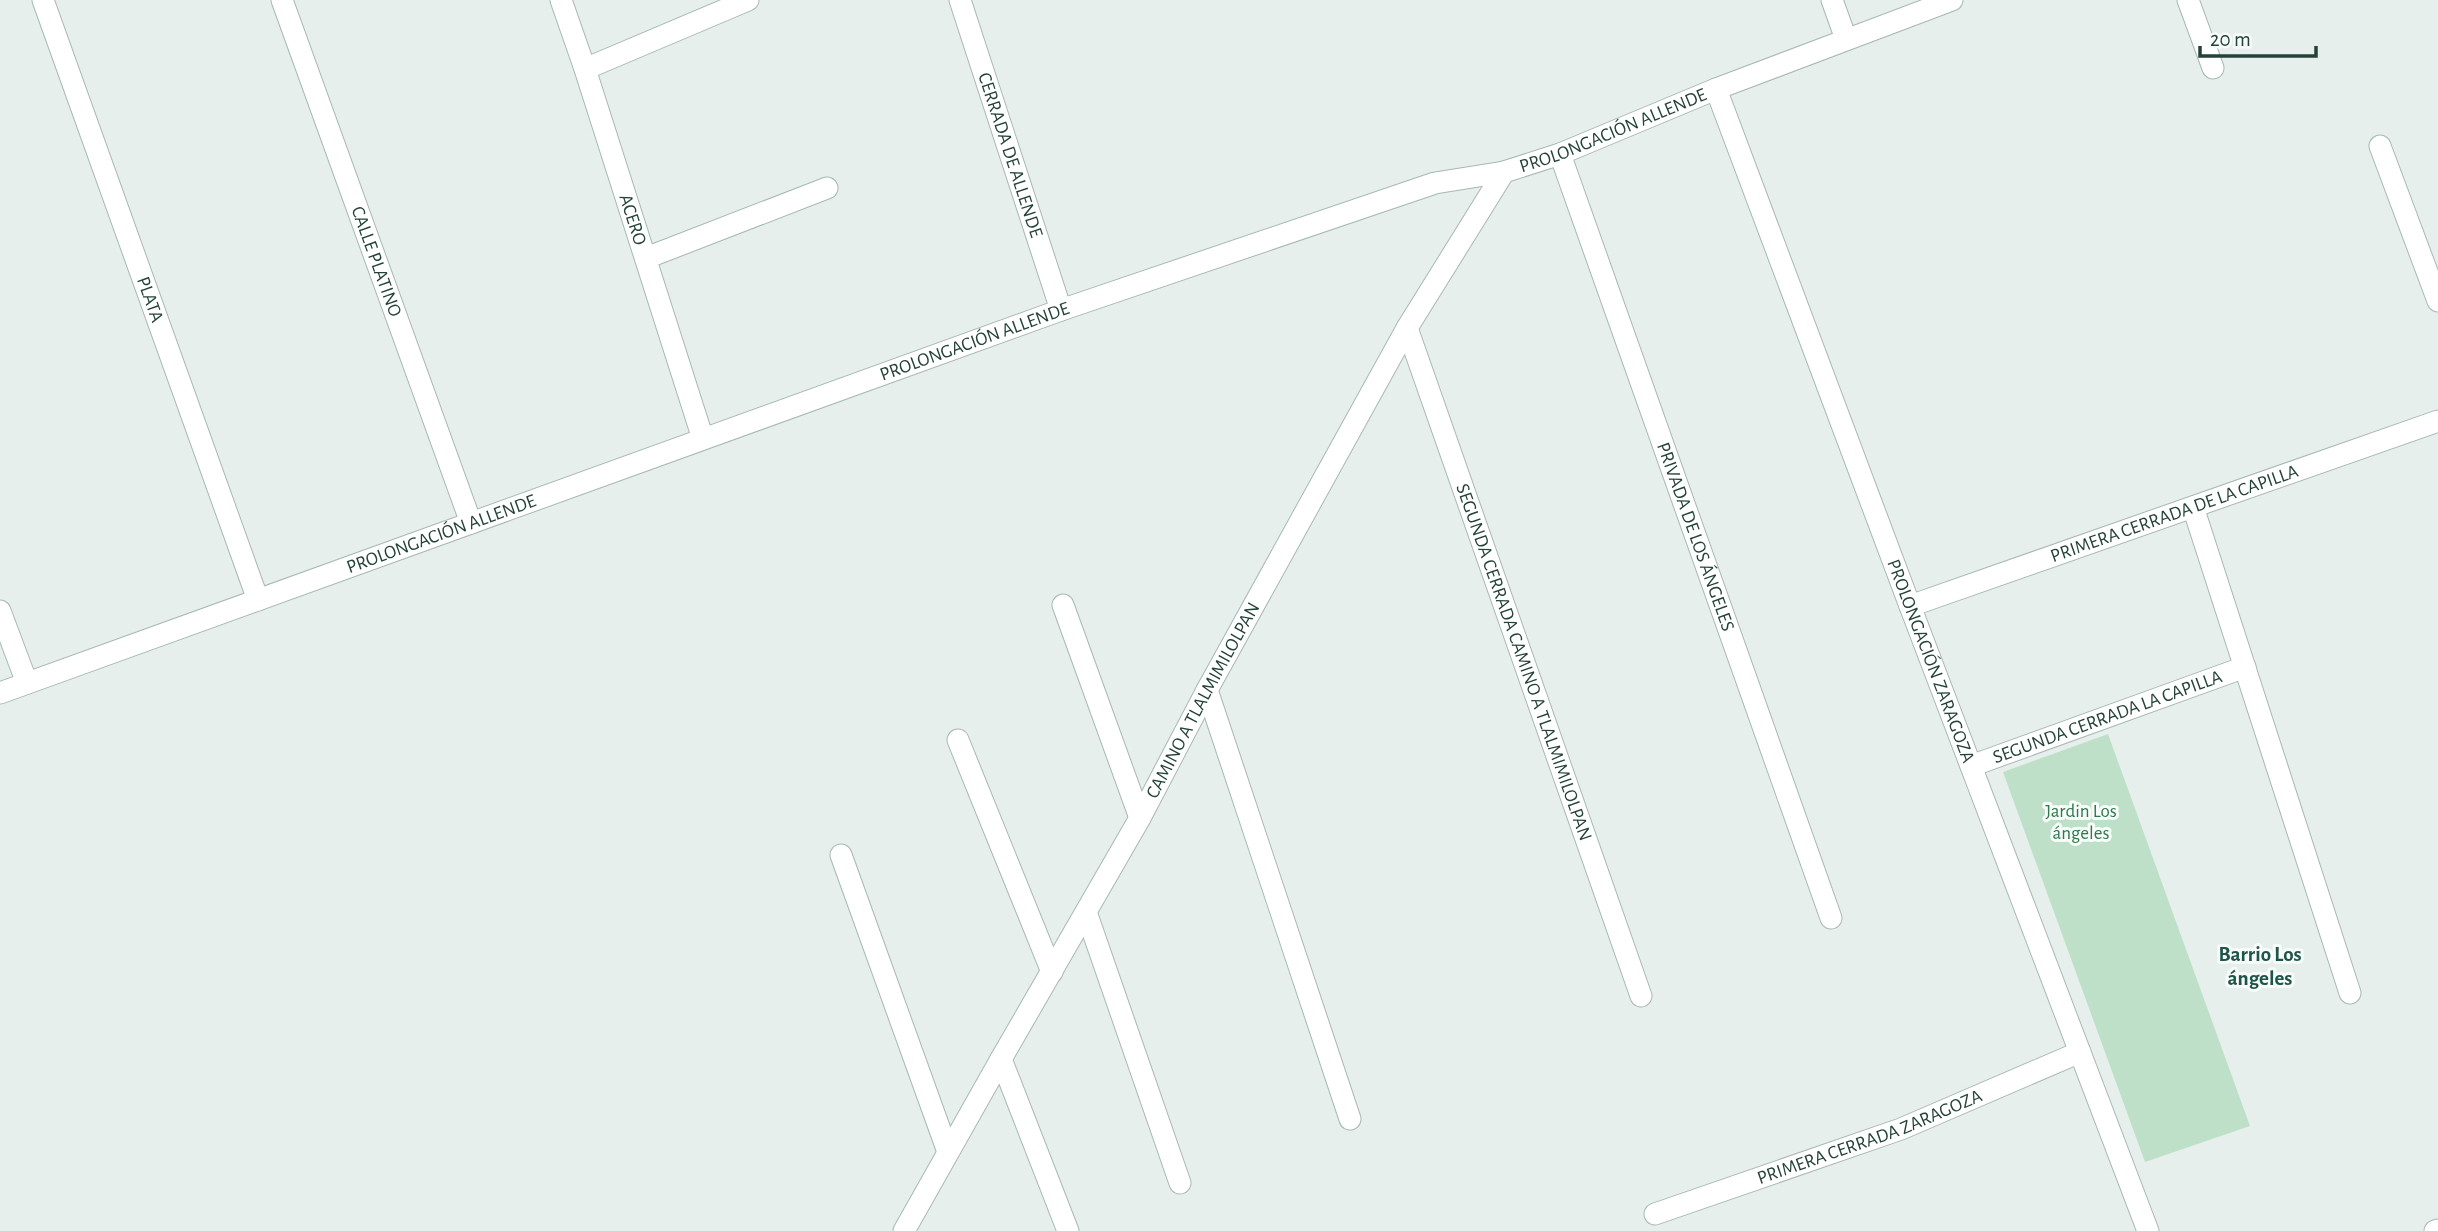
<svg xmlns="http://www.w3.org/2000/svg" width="2438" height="1231" font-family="'Alegreya Sans',sans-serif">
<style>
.green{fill:#bfe0c8}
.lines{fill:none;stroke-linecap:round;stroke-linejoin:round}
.minor-casing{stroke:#a8b8b2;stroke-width:23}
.tertiary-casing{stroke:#a8b8b2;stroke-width:23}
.minor{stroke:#fff;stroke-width:21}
.tertiary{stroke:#fff;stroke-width:21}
.labels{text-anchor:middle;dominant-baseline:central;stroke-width:6;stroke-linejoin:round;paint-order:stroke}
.street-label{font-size:19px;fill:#24423a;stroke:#f7fbf9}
.park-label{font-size:19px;fill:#2d7a4b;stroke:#f7fbf9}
.neighbourhood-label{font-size:21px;font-weight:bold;fill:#1f5548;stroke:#f7fbf9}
</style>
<rect width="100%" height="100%" fill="#e6efeb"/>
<!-- green -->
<polygon class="green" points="2108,734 2250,1126 2145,1162 2003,772"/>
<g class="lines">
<!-- minor casing -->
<g class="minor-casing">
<g id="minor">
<path id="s1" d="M43,0L258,600"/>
<path id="s2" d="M282,0L471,523"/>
<path id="s3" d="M561,0L585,69L703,439"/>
<path id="s4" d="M960,0L1061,310"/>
<polyline points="2188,0 2213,68"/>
<polyline points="585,69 748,0"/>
<path id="s5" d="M1716,89L1910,606L2148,1231"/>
<polyline points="2380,146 2438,301"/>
<path id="s6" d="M1560,154L1831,918"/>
<polyline points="646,258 827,188"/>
<path id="s7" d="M1407,328L1641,996"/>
<polyline points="2193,507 2350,993"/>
<polyline points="1063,605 1140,818"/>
<path id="s8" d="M1910,606L2438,421"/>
<polyline points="0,611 27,683"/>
<polyline points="1207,690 1350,1119"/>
<path id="s9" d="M0,693L1061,310L1435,183L1504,172"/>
<polyline points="958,740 1052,972"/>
<path id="s10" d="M1971,766L2245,667"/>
<polyline points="841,855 948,1152"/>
<polyline points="1086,912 1180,1183"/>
<polyline points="1001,1059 1068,1231"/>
<path id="s11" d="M1655,1214L1901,1129L2080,1052"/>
<polyline points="2435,1231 2438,1230"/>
</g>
</g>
<!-- tertiary casing -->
<g class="tertiary-casing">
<g id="tertiary">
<polyline points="1832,0 1846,39"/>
<path id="s12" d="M904,1231L1001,1059L1140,818L1207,690L1407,328L1504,172L1560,154L1716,89L1952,0"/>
</g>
</g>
<!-- minor -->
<use href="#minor" class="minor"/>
<!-- tertiary -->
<use href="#tertiary" class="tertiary"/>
</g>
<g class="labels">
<!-- street labels -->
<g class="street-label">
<text stroke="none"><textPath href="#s12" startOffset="1334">PROLONGACIÓN ALLENDE</textPath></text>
<text stroke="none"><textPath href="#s4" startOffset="163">CERRADA DE ALLENDE</textPath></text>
<text stroke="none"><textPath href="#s3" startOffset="231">ACERO</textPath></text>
<text stroke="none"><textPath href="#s2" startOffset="278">CALLE PLATINO</textPath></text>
<text stroke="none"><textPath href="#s1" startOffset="318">PLATA</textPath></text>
<text stroke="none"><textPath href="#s9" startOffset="1036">PROLONGACIÓN ALLENDE</textPath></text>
<text stroke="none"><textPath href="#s8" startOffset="280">PRIMERA CERRADA DE LA CAPILLA</textPath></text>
<text stroke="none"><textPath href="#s9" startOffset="469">PROLONGACIÓN ALLENDE</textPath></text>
<text stroke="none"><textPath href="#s6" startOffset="406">PRIVADA DE LOS ÁNGELES</textPath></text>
<text stroke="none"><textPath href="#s5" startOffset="611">PROLONGACIÓN ZARAGOZA</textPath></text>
<text stroke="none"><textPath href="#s7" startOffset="354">SEGUNDA CERRADA CAMINO A TLALMIMILOLPAN</textPath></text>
<text stroke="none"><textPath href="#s12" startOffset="609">CAMINO A TLALMIMILOLPAN</textPath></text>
<text stroke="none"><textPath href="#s10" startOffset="145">SEGUNDA CERRADA LA CAPILLA</textPath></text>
<text stroke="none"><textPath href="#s11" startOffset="228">PRIMERA CERRADA ZARAGOZA</textPath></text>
</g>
<!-- park labels -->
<g class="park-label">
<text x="2081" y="811">Jardin Los<tspan x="2081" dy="22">ángeles</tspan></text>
</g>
<!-- neighbourhood labels -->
<g class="neighbourhood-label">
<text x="2260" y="954">Barrio Los<tspan x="2260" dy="24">ángeles</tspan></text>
</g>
</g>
<!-- scale -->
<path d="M2200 46v10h116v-10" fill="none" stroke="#24423a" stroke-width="3.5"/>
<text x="2210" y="46" font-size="21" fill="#24423a" stroke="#f7fbf9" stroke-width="5" paint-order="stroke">20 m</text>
</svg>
